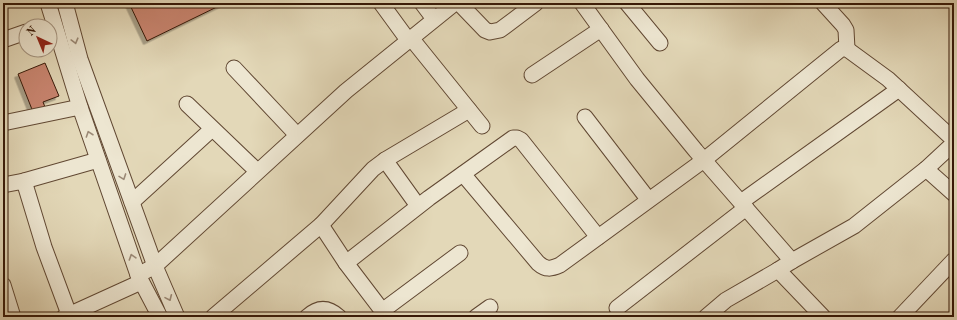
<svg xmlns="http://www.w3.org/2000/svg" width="957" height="320" font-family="'Old Standard TT',serif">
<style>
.building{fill:#c9856f;stroke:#361807;filter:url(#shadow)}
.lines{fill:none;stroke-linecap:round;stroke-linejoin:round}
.minor-casing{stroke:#614833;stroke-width:17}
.minor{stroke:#ede6d1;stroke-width:15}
.oneway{stroke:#9b8976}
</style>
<defs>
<filter id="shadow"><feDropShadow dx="-3.5" dy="3.5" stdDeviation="0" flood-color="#0004"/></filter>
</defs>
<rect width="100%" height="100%" fill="#e3d8b8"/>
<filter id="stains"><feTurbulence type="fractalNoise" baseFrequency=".005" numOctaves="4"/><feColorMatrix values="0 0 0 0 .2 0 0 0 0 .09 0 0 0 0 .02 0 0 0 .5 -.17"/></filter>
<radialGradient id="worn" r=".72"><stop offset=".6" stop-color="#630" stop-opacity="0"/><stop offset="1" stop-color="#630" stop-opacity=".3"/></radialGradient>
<!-- building -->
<g class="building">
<polygon points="129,3 225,3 147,41"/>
<polygon points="45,63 59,96 43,102 45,107 33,112 18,74"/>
</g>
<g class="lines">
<!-- minor casing -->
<g class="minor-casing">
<g id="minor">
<polyline points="48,3 80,107 138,275 160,317"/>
<polyline points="65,3 80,59 155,266 177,317"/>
<polyline points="381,3 408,40"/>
<polyline points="422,3 434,19"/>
<polyline points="459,3 485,30 490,32 500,30 536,3"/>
<polyline points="582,3 637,79 696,151 792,261"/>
<polyline points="627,3 660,43"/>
<polyline points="823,3 843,25 846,30 847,49"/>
<polyline points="411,38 482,126"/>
<polyline points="3,40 26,32"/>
<polyline points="234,68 297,135"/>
<polyline points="532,75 601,29"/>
<polyline points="187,104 257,171"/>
<polyline points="585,117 648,199"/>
<polyline points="3,123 80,107"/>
<polyline points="385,160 418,206"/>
<polyline points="926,169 954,194"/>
<path d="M463,174L538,263C546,270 551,269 560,265L704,160L841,49H847L888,79L954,140"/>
<polyline points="24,181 98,160"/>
<polyline points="3,185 24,181 44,247 70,317"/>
<polyline points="132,202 212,129"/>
<polyline points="741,202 899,89"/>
<polyline points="321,225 373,169 385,160 469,110"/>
<polyline points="346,263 387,317"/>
<polyline points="778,270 823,317"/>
<polyline points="138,275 155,266 346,91 455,3"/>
<polyline points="3,285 13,317"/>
<polyline points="617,308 746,208"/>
<polyline points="382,311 460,253"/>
<polyline points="64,317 141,282"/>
<polyline points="213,317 321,225 346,263 429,198 513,138 517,138 521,140 598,237"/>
<path d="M307,317C318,307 328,307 339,317"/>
<polyline points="476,317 490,307"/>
<polyline points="706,317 726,300 778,270 792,261 854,226 926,169 954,143"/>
<polyline points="900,317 954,260"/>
</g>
</g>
<!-- minor -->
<use href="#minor" class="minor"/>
</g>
<!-- one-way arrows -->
<defs><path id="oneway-chevron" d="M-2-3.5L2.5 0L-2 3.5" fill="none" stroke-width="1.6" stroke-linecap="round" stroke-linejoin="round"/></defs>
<g class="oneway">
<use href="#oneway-chevron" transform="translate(75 41) rotate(75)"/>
<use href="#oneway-chevron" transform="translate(89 134) rotate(-109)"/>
<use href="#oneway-chevron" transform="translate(123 177) rotate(70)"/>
<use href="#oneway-chevron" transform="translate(132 257) rotate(-108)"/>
<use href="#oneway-chevron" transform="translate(169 298) rotate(66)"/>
</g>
<!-- margin -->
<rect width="957" height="320" fill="none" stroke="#e3d8b8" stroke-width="16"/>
<rect x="4" y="4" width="949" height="312" fill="none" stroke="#361807" stroke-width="2"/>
<rect x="8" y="8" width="941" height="304" fill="none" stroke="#361807"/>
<!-- north arrow -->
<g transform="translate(38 38) rotate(316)"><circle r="19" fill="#ede6d1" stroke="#a49480"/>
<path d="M0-3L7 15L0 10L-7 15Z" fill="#8f2418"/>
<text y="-6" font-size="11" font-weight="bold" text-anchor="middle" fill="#361807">N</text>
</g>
<rect width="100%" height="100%" filter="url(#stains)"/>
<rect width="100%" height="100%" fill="url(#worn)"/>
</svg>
